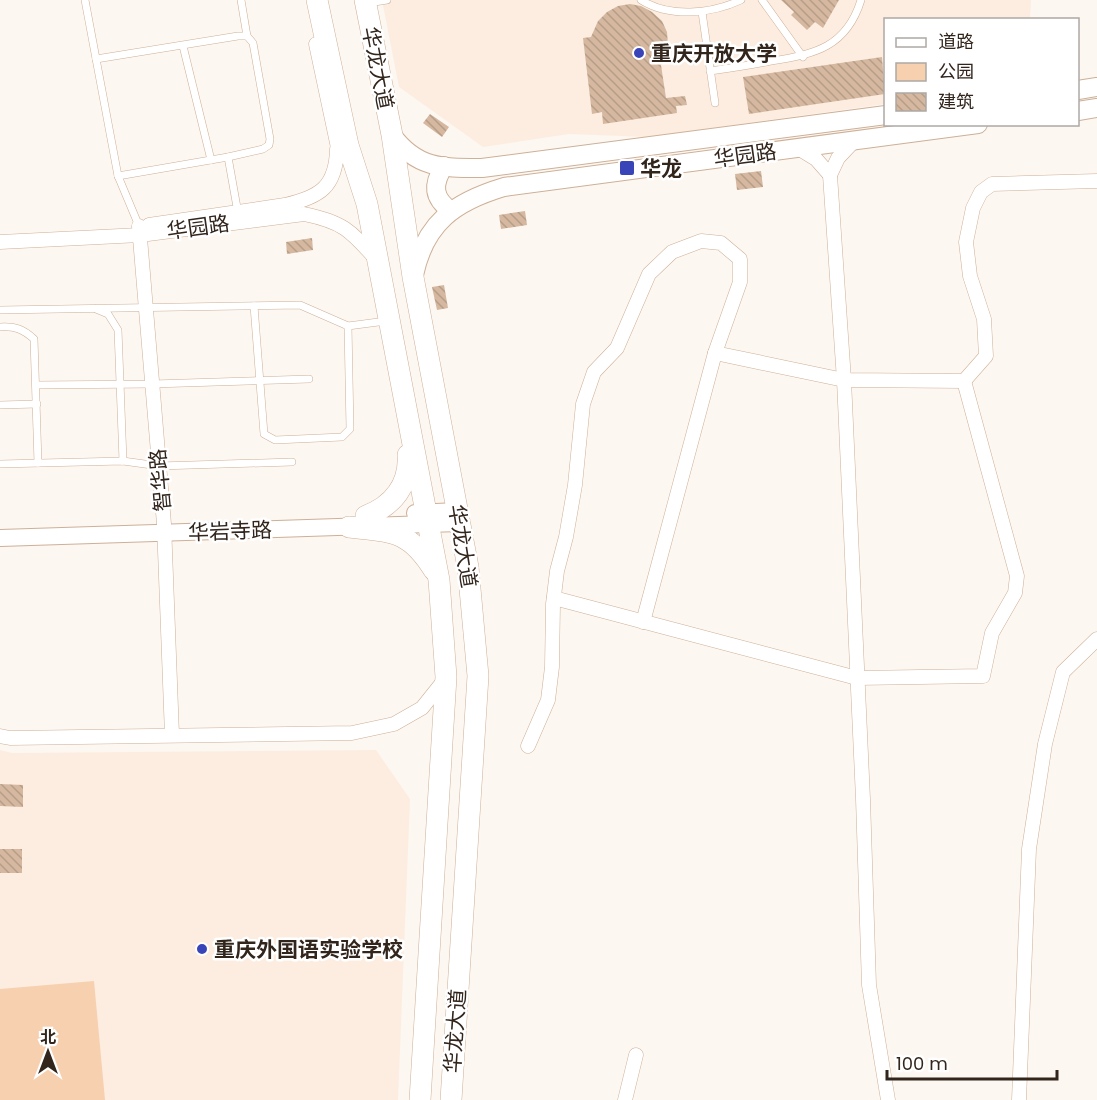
<svg xmlns="http://www.w3.org/2000/svg" width="1097" height="1100" font-family="Poppins,'Noto Sans SC',sans-serif">
<style>
.built{fill:#fcede0}
.park{fill:#f7d0af}
.building{fill:url(#building-back-hatch)}
.lines{fill:none;stroke-linecap:round;stroke-linejoin:round}
.service-casing{stroke:#cdb097;stroke-width:8}
.minor-casing{stroke:#cdb097;stroke-width:15}
.tertiary-casing{stroke:#cdb097;stroke-width:18}
.secondary-casing{stroke:#cdb097;stroke-width:20}
.primary-casing{stroke:#cdb097;stroke-width:22}
.service{stroke:#fff;stroke-width:7}
.minor{stroke:#fff;stroke-width:14}
.tertiary{stroke:#fff;stroke-width:16}
.secondary{stroke:#fff;stroke-width:18}
.primary{stroke:#fff;stroke-width:21}
.poi-dot{fill:#3844b7;stroke:#fff;stroke-width:2}
.labels{text-anchor:middle;dominant-baseline:central;stroke-width:5;stroke-linejoin:round;paint-order:stroke}
.poi-label{font-size:21px;font-weight:bold;fill:#31251c;stroke:#fff;text-anchor:start}
.street-label{font-size:21px;fill:#31251c;stroke:#fff}
</style>
<defs>
<pattern id="building-back-hatch" width="6" height="6" patternUnits="userSpaceOnUse" patternTransform="scale(1.5)"><rect width="6" height="6" fill="#d5b89f"/><path d="M-1 5l2 2M0 0l6 6M5-1l2 2" fill="none" stroke="#b79e88"/></pattern>
</defs>
<rect width="100%" height="100%" fill="#fdf7f2"/>
<!-- built -->
<g class="built">
<polygon points="382,0 1031,0 1030,19 886,20 885,104 647,137 569,134 483,147 399,87"/>
<polygon points="0,750 12,753 376,750 410,799 398,1100 0,1100"/>
</g>
<!-- park -->
<polygon class="park" points="94,981 105,1100 0,1100 0,989"/>
<!-- building -->
<g class="building">
<polygon points="781,0 839,0 823,28 815,22 807,30 791,15 794,12"/>
<polygon points="630,4 641,6 652,12 662,21 667,32 668,45 666,57 661,65 666,98 685,96 687,105 676,106 677,113 603,124 602,112 592,114 583,38 591,37 598,21 607,12 618,6"/>
<polygon points="882,57 885,94 749,114 743,77"/>
<polygon points="430,114 449,127 442,137 423,123"/>
<polygon points="761,171 763,187 737,190 735,174"/>
<polygon points="525,211 527,225 501,229 499,215"/>
<polygon points="312,238 313,250 287,254 286,242"/>
<polygon points="444,285 448,308 437,310 432,287"/>
<polygon points="0,784 23,785 23,807 0,806"/>
<rect x="0" y="849" width="22" height="24"/>
</g>
<g class="lines">
<!-- service casing -->
<g class="service-casing">
<g id="service">
<polyline points="85,0 118,176 139,226"/>
<polyline points="241,0 247,36"/>
<path d="M641,0C670,18 711,14 741,0"/>
<polyline points="762,0 803,57"/>
<polyline points="368,3 387,0"/>
<polyline points="702,12 715,103"/>
<polyline points="183,46 211,160"/>
<polyline points="96,59 238,36 247,36 253,43 270,139 269,145 263,149 228,157 118,176"/>
<path d="M710,71C731,68 751,65 771,61C815,55 847,46 861,0"/>
<polyline points="228,157 238,213"/>
<polyline points="254,306 264,434 275,440 342,437 350,429 348,326"/>
<polyline points="96,309 108,314 118,330 123,461"/>
<polyline points="0,310 300,305 348,326 386,321"/>
<path d="M0,327C15,326 23,329 34,339L38,463"/>
<polyline points="36,385 153,384 309,379"/>
<polyline points="0,405 37,404"/>
<polyline points="0,464 123,461 159,466 292,462"/>
</g>
</g>
<!-- minor casing -->
<g class="minor-casing">
<g id="minor">
<polyline points="316,44 340,157"/>
<polyline points="798,148 816,159 830,175 838,158 853,142"/>
<polyline points="830,175 844,380 863,799 869,985 888,1100"/>
<path d="M149,225L285,205C320,197 336,187 337,149"/>
<polyline points="139,226 164,524 172,735"/>
<path d="M0,242L140,235L304,214C343,222 350,230 376,259"/>
<polyline points="715,353 844,380 964,381 986,356 984,319 970,276 966,242 973,208 981,192 992,184 1097,181"/>
<polyline points="554,598 857,678 983,676 992,633 1015,593 1017,576 964,381"/>
<polyline points="0,736 10,738 352,733 394,724 422,708 446,678"/>
<polyline points="528,746 548,700 552,667 553,604 557,571 566,537 575,485 583,404 594,372 617,348 649,274 672,252 701,241 721,243 740,259 740,282 715,353 643,622"/>
<polyline points="625,1100 636,1055"/>
<polyline points="1019,1100 1029,849 1045,744 1063,672 1097,639"/>
</g>
</g>
<!-- tertiary casing -->
<g class="tertiary-casing">
<g id="tertiary">
<polyline points="415,513 457,511"/>
<polyline points="0,538 459,523"/>
</g>
</g>
<!-- secondary casing -->
<g class="secondary-casing">
<g id="secondary">
<polyline points="1078,90 1097,87"/>
<polyline points="1078,111 1097,108"/>
<path d="M392,135C417,169 443,168 482,168L886,115"/>
<path d="M444,166C432,185 433,198 451,211"/>
<path d="M414,275C425,223 454,202 504,187L978,124"/>
</g>
</g>
<!-- primary casing -->
<g class="primary-casing">
<g id="primary">
<polyline points="317,0 348,145 367,204 439,580 446,677 420,1100"/>
<polyline points="365,0 392,135 413,277 468,567 478,676 451,1100"/>
<path d="M366,516C393,506 410,484 408,455"/>
<path d="M349,527C393,532 409,530 434,570"/>
</g>
</g>
<!-- service -->
<use href="#service" class="service"/>
<!-- minor -->
<use href="#minor" class="minor"/>
<!-- tertiary -->
<use href="#tertiary" class="tertiary"/>
<!-- secondary -->
<use href="#secondary" class="secondary"/>
<!-- primary -->
<use href="#primary" class="primary"/>
</g>
<!-- markers -->
<g class="poi-dot">
<circle cx="639" cy="53" r="6"/>
<rect x="619" y="160" width="16" height="16" rx="3"/>
<circle cx="202" cy="949" r="6"/>
</g>
<g class="labels">
<!-- poi labels -->
<g class="poi-label">
<text x="651" y="53">重庆开放大学</text>
<text x="640" y="168">华龙</text>
<text x="214" y="949">重庆外国语实验学校</text>
</g>
<!-- street labels -->
<g class="street-label">
<text transform="translate(378 68) rotate(79)">华龙大道</text>
<text transform="translate(745 155) rotate(-8)">华园路</text>
<text transform="translate(198 227) rotate(-8)">华园路</text>
<text transform="translate(160 480) rotate(-95)">智华路</text>
<text transform="translate(230 531) rotate(-2)">华岩寺路</text>
<text transform="translate(463 546) rotate(81)">华龙大道</text>
<text transform="translate(455 1031) rotate(-86)">华龙大道</text>
</g>
</g>
<!-- legend -->
<rect x="884" y="18" width="195" height="108" fill="#ffffff" stroke="#ada8a4" stroke-width="1.5"/>
<rect x="896" y="38" width="30" height="9" fill="#ffffff" stroke="#ada8a4" stroke-width="1.5"/>
<text x="938" y="48" font-size="18" fill="#31251c">道路</text>
<rect x="896" y="63" width="30" height="18" fill="#f7d0af" stroke="#ada8a4" stroke-width="1.5"/>
<text x="938" y="78" font-size="18" fill="#31251c">公园</text>
<rect x="896" y="93" width="30" height="18" fill="url(#building-back-hatch)" stroke="#ada8a4" stroke-width="1.5"/>
<text x="938" y="108" font-size="18" fill="#31251c">建筑</text>
<!-- north arrow -->
<g transform="translate(48 1052)" stroke="#ffffff" stroke-width="4.5" paint-order="stroke">
<path d="M0-4.5L10 22L0 15L-10 22Z" fill="#31251c"/>
<text y="-9" font-size="16" font-weight="bold" text-anchor="middle" fill="#31251c">北</text>
</g>
<!-- scale -->
<path d="M887 1070v9h170v-9" fill="none" stroke="#31251c" stroke-width="3"/>
<text x="896" y="1070" font-size="18" fill="#31251c" stroke="#ffffff" stroke-width="4.5" paint-order="stroke">100 m</text>
</svg>
